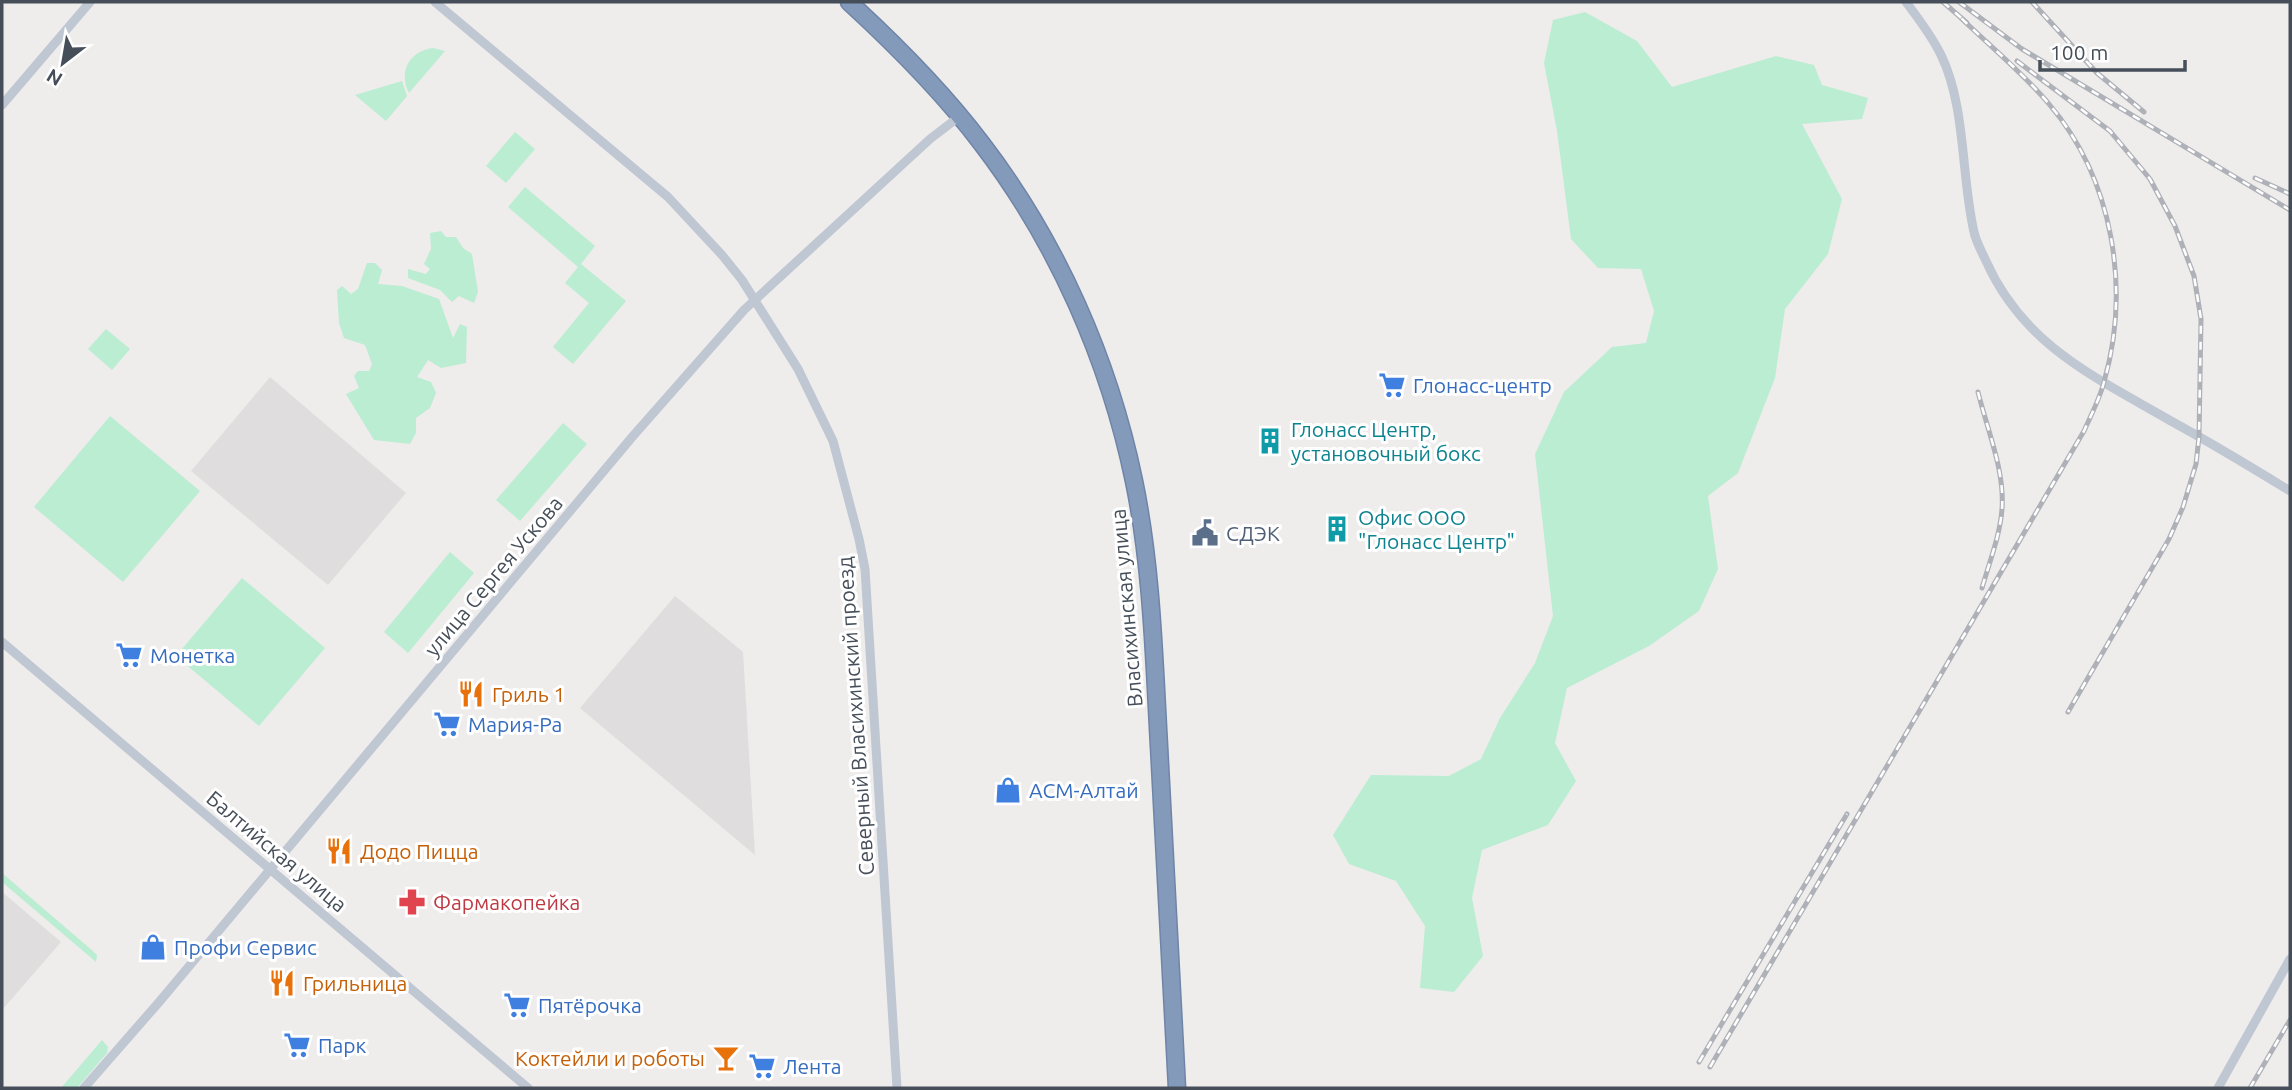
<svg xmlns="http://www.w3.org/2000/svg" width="2292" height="1090" font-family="Ubuntu,sans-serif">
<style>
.education{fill:#e0ddde}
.green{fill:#baedd2}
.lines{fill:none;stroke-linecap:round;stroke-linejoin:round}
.highway-casing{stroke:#6f85a7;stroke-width:19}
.street{stroke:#bfc7d2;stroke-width:9}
.highway{stroke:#849abb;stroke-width:16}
.rail-casing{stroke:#aeb1b7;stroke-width:5}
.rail{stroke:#fff;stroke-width:2.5;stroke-dasharray:8;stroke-linecap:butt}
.labels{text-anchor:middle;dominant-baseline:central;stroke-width:6;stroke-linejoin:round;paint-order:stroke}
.shop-label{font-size:21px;fill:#366cbe;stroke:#fff;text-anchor:start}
.culture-label{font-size:21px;fill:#0d838f;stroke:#fff;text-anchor:start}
.service-label{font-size:21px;fill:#4e5e75;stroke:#fff;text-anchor:start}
.street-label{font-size:21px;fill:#454e59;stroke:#fff}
.food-label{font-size:21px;fill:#c56008;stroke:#fff;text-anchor:start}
.health-label{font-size:21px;fill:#be3a42;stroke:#fff;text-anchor:start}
</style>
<rect width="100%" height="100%" fill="#efecec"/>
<!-- education -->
<g class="education">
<polygon points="270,377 406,493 328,585 191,471"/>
<polygon points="675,596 743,652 755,855 580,708"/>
<polygon points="2,892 61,942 2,1010"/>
</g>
<!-- green -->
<g class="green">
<polygon points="1585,12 1637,41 1672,87 1776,56 1814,65 1822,85 1868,98 1862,119 1802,124 1842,199 1828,254 1785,309 1775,378 1738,473 1708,496 1718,569 1699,611 1649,646 1567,688 1555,743 1576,781 1548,825 1482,850 1472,898 1483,956 1454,992 1420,988 1425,926 1396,881 1349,864 1333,835 1371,775 1449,776 1481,759 1500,718 1535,663 1553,616 1535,454 1564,392 1612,347 1646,343 1654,311 1641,269 1598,268 1571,239 1557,131 1544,63 1553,20"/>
<path d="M433,48L445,51L409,93C398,72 409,51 433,48Z"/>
<polygon points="402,81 407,96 386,121 355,95"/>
<polygon points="515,132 535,149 506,183 486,166"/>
<polygon points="525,187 595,246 581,264 626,301 573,364 553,347 589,303 565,283 578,267 508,207"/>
<polygon points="441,231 446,237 456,237 463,248 472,254 478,292 474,303 459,296 452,302 440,290 408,278 408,269 426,274 430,269 424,264 431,249 430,233"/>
<polygon points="367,263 375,263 382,270 378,284 402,286 439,299 453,338 460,324 467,327 466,363 441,368 428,360 417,377 431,382 436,393 430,408 416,418 416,433 410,444 374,440 346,394 359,388 354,376 358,371 369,371 372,364 365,345 344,338 339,323 337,290 342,286 351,294 358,289"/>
<polygon points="106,329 130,349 112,370 88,349"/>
<polygon points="110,416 200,491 123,582 34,507"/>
<polygon points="563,423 587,444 520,521 496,500"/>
<polygon points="450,552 474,573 408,653 384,632"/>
<polygon points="242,578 325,648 259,726 176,656"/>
<polygon points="2,873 94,952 97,955 96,962 2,882"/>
<polygon points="102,1040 108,1047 107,1053 77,1088 61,1088"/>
</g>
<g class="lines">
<!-- highway casing -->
<g class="highway-casing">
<path id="highway" d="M849,2C897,46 943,92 982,144C1057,242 1109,360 1134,481C1152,568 1154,658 1159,746C1166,860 1172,974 1177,1088"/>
</g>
<!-- street -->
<g class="street">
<polyline points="435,2 668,197 722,255 742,280 798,369 833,441 859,539 865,569 897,1088"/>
<path d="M1906,2C1918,18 1932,36 1941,55C1966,106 1961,176 1974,232C1976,242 1982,252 1986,261C2024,346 2095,377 2171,421C2211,443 2251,467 2290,491"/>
<polyline points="2,105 90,2"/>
<polyline points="2,642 528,1088"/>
<polyline points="84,1088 160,1001 633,436 744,310 930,139 960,116"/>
<polyline points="2218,1088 2290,959"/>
</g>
<!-- highway -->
<use href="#highway" class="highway"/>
<!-- rail casing -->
<g class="rail-casing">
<g id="rail">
<polyline points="1943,2 1967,23"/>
<polyline points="1959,2 2022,49 2290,210"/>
<polyline points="2032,2 2097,73 2144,112"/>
<polyline points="2017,61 2110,131 2150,179 2175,226 2194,276 2201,319 2199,437 2196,464 2183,507 2169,539 2068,712"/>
<polyline points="2255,178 2290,194"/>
<path d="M1978,392C1987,429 2005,471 2002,509C2000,536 1989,563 1982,588"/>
<polyline points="1699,1062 1847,814"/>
<path d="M1710,1067L2084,431C2091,415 2100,398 2104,382C2131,288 2113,179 2049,104C2023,73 1990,46 1961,18"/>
<polyline points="2250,1088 2290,1020"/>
</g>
</g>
<!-- rail -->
<use href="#rail" class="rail"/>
</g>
<!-- icons -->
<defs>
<g id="supermarket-bare" transform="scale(2.1)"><path d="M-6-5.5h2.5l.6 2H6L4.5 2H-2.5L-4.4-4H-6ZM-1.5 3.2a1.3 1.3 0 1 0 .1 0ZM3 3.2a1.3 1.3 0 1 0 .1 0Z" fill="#3f7fe0" stroke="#fff" stroke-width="2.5" paint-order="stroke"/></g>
<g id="building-bare" transform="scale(2.1)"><path d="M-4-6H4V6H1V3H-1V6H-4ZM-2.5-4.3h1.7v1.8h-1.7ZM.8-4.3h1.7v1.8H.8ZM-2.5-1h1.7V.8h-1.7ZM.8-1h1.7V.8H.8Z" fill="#0f9aa8" stroke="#fff" stroke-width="2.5" paint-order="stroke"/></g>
<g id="civic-bare" transform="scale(2.1)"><path d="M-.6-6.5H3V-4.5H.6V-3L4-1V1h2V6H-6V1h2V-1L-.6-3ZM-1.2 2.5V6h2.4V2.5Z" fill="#5c6f8a" stroke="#fff" stroke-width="2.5" paint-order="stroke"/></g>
<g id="restaurant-bare" transform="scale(2.1)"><path d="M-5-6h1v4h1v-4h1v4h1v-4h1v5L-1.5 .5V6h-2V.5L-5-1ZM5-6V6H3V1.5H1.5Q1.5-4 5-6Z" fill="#e8710a" stroke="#fff" stroke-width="2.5" paint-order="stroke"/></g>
<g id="shop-bare" transform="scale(2.1)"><path d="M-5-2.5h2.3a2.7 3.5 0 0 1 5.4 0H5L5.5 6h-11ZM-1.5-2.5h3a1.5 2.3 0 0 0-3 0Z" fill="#3f7fe0" stroke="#fff" stroke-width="2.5" paint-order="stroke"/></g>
<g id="pharmacy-bare" transform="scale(2.1)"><path d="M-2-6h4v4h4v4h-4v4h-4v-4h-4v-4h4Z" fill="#e0444e" stroke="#fff" stroke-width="2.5" paint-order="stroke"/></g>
<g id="bar-bare" transform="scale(2.1)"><path d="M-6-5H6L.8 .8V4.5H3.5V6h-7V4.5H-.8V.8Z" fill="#e8710a" stroke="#fff" stroke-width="2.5" paint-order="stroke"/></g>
</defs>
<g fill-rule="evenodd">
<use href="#supermarket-bare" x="1392" y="385"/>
<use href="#building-bare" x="1270" y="441"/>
<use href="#building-bare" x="1337" y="529"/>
<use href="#civic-bare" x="1205" y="533"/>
<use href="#supermarket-bare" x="129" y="655"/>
<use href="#restaurant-bare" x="471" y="694"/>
<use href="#supermarket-bare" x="447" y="724"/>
<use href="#shop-bare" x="1008" y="790"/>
<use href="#restaurant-bare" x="339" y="851"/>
<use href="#pharmacy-bare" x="412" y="902"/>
<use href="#shop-bare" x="153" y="947"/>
<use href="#restaurant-bare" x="282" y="983"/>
<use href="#supermarket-bare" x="517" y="1005"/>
<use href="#supermarket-bare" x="297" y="1045"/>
<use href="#bar-bare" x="726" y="1058"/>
<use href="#supermarket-bare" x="762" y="1066"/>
</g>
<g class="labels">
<!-- shop labels -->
<g class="shop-label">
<text x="1413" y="385">Глонасс-центр</text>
<text x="150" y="655">Монетка</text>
<text x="468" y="724">Мария-Ра</text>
<text x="1029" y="790">АСМ-Алтай</text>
<text x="174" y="947">Профи Сервис</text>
<text x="538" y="1005">Пятёрочка</text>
<text x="318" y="1045">Парк</text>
<text x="783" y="1066">Лента</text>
</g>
<!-- culture labels -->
<g class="culture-label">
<text x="1291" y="429">Глонасс Центр,<tspan x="1291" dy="24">установочный бокс</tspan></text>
<text x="1358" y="517">Офис ООО<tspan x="1358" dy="24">"Глонасс Центр"</tspan></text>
</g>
<!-- service labels -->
<g class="service-label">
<text x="1226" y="533">СДЭК</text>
</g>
<!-- street labels -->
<g class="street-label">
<text transform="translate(493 576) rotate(-50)">улица Сергея Ускова</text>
<text transform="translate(1126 608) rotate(-95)">Власихинская улица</text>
<text transform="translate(855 716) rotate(-94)">Северный Власихинский проезд</text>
<text transform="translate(277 851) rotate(40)">Балтийская улица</text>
</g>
<!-- food labels -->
<g class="food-label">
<text x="492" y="694">Гриль 1</text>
<text x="360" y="851">Додо Пицца</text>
<text x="303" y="983">Грильница</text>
<text x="705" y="1058" text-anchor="end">Коктейли и роботы</text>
</g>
<!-- health labels -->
<g class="health-label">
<text x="433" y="902">Фармакопейка</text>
</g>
</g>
<!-- border -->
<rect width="2292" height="1090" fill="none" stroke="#454e59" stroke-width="7"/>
<!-- north arrow -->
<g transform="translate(63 63) rotate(211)" stroke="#ffffff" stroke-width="5" paint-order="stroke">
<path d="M0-5L12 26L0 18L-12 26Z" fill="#454e59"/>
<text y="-10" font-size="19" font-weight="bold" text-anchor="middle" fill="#454e59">N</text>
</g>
<!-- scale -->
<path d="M2040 60v10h145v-10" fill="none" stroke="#454e59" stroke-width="3.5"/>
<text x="2050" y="60" font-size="21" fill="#454e59" stroke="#ffffff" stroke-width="5" paint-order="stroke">100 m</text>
</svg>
